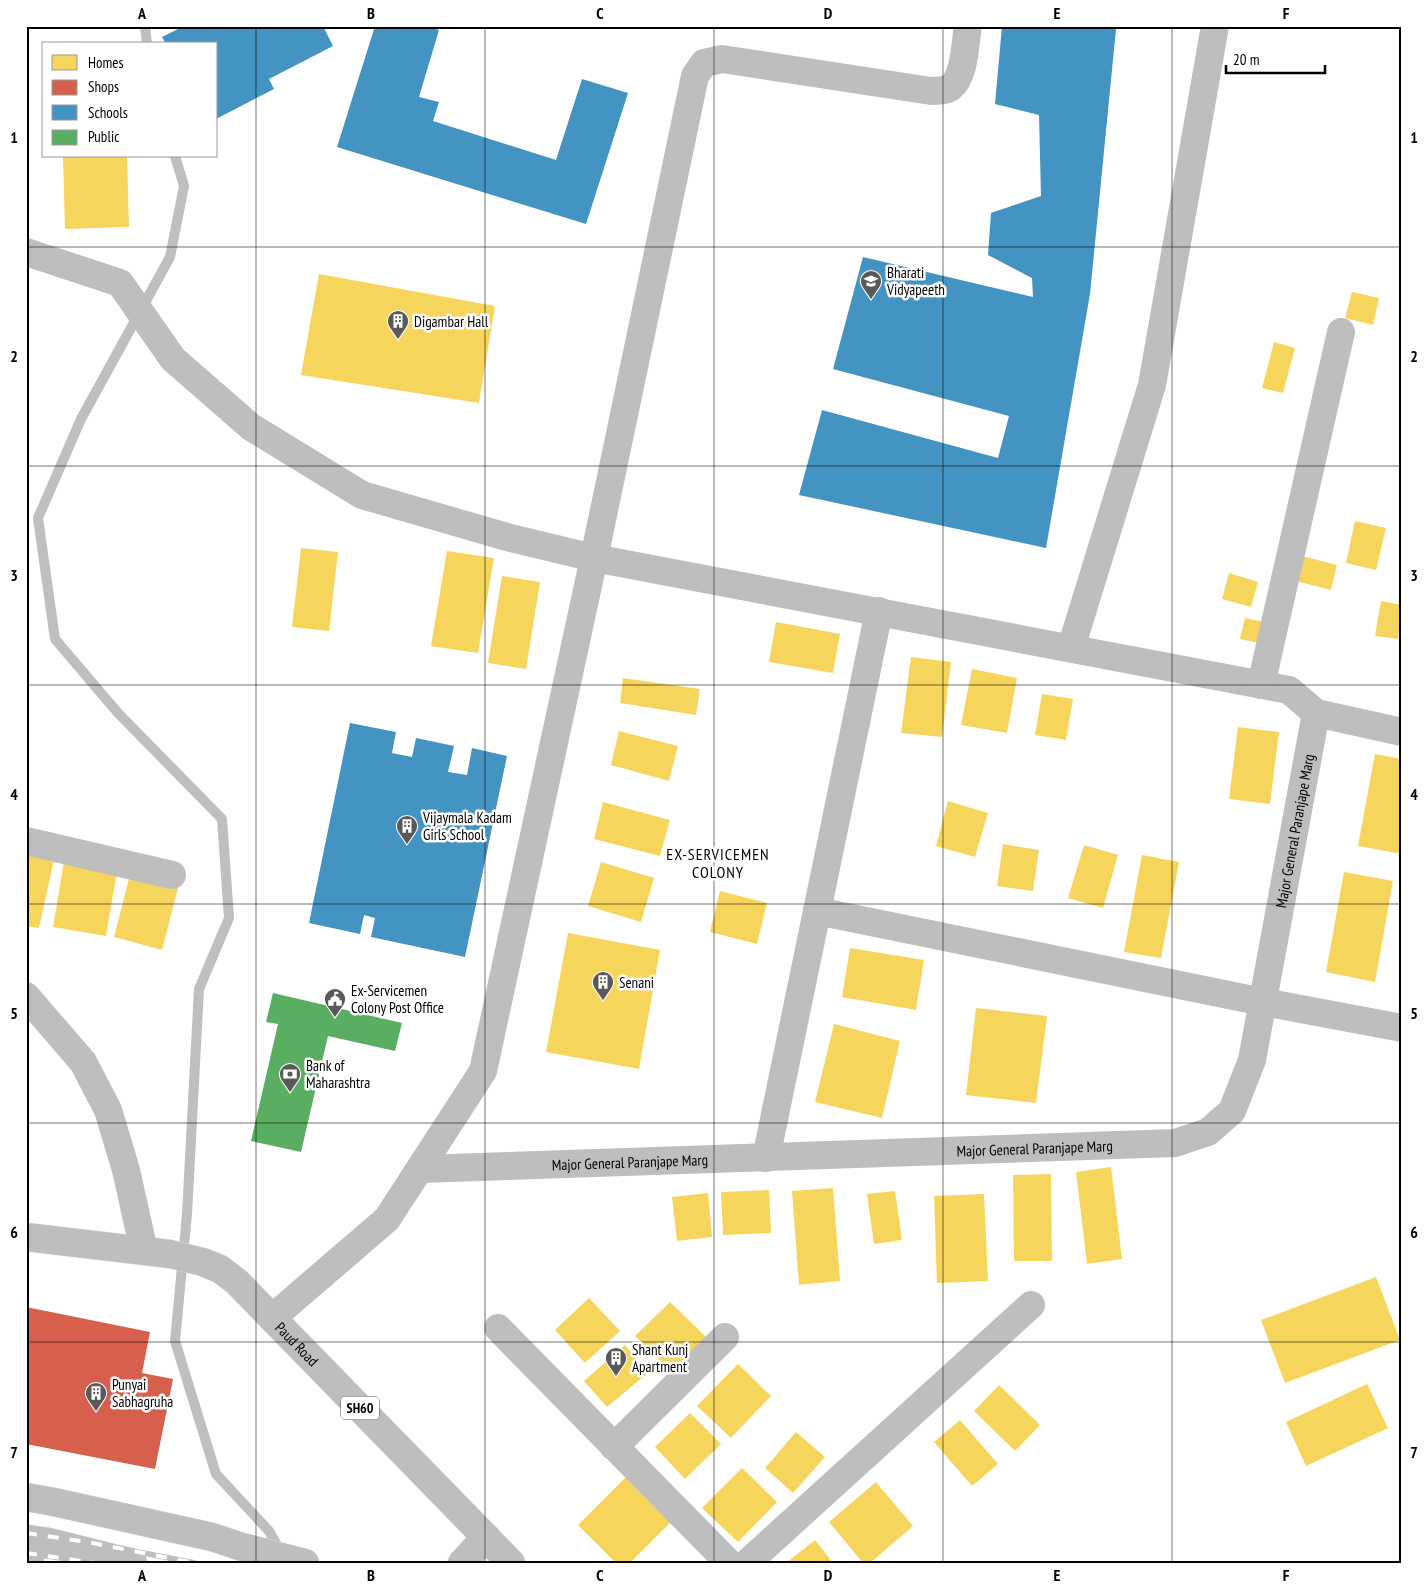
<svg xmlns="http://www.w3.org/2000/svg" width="1428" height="1589" font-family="'PT Sans Narrow',sans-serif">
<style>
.homes{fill:#f6d55c}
.shops{fill:#d6604d}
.schools{fill:#4393c3}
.public{fill:#5aae61}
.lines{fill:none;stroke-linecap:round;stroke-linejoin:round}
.stream{stroke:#bfbfbf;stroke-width:10}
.major-casing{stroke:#dbdbdb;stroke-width:29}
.minor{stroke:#bebebe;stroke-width:28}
.major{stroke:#bebebe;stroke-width:28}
.rail-casing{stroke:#bebebe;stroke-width:5.5}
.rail{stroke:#fff;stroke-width:4;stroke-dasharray:11;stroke-linecap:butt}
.grid{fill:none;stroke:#000;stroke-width:1;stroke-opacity:0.55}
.labels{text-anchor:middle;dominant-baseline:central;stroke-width:5;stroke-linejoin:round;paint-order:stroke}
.shield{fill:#fff;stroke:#4c4c4c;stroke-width:1}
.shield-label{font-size:14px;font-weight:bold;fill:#000}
.poi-label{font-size:15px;fill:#000;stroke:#fff;text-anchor:start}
.street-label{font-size:15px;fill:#000;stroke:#fff}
.neighbourhood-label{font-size:16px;letter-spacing:1px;fill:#000;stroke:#fff}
.neatline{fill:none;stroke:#000;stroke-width:2}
.grid-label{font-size:16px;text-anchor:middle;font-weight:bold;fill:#000}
</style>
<rect width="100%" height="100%" fill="#fff"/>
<!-- homes -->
<g class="homes">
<polygon points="63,156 127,156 129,227 65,229"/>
<polygon points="319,274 495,306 479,403 301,375"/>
<polygon points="1352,292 1379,298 1373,325 1345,318"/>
<polygon points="1274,342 1295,348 1283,393 1262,388"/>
<polygon points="1355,521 1386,528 1376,570 1346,563"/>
<polygon points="301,548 338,552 329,631 292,627"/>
<polygon points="447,551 494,558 478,653 431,646"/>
<polygon points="1298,555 1337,565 1331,590 1292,580"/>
<polygon points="1229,573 1258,582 1251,607 1222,599"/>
<polygon points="502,576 540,582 526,669 488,663"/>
<polygon points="1381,601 1402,605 1398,639 1375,636"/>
<polygon points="1245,618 1264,622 1259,643 1240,639"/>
<polygon points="776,622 840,634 833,673 769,662"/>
<polygon points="911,657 951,662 942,737 901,733"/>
<polygon points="972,669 1017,678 1007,733 961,725"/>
<polygon points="623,678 700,689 696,715 620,703"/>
<polygon points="1042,694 1073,699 1066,740 1035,735"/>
<polygon points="1238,727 1279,732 1270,804 1229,799"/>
<polygon points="619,731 678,746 669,781 611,765"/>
<polygon points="1375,754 1402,759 1402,854 1358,846"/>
<polygon points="948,801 988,813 975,857 936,846"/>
<polygon points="603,802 670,820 660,856 594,839"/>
<polygon points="1003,844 1039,850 1033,891 997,886"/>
<polygon points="1084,845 1118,855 1103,908 1068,898"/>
<polygon points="26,853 54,860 39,928 26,926"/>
<polygon points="1142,855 1179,862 1161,958 1124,952"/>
<polygon points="64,862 117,871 106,936 53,927"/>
<polygon points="601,862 654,878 641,922 588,906"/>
<polygon points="1344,872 1393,881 1375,982 1326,972"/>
<polygon points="130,875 178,888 162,950 114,937"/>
<polygon points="720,891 767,903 757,944 710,932"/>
<polygon points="568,933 660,950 639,1069 546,1052"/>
<polygon points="850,948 924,960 916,1010 842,997"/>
<polygon points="976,1008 1047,1016 1036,1103 966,1095"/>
<polygon points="834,1024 900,1041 882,1118 815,1102"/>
<polygon points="1111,1167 1122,1259 1087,1264 1076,1172"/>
<polygon points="1051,1174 1052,1261 1014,1261 1013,1175"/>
<polygon points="833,1188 840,1281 799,1285 792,1191"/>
<polygon points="769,1190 771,1233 723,1235 721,1192"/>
<polygon points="895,1191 902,1240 874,1244 867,1194"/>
<polygon points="708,1193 712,1237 677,1241 672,1197"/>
<polygon points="984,1194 988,1281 937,1283 934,1196"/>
<polygon points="1376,1277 1400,1340 1285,1383 1261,1320"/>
<polygon points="589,1298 620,1331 585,1363 555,1330"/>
<polygon points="670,1302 706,1337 671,1371 635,1336"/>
<polygon points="625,1345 648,1373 607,1407 584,1381"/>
<polygon points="738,1364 771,1396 731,1438 697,1406"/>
<polygon points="1367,1384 1388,1428 1306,1466 1286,1422"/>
<polygon points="999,1385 1040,1425 1015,1451 974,1411"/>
<polygon points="690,1413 721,1444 685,1479 655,1447"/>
<polygon points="960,1420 998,1464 972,1486 934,1442"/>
<polygon points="796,1432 825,1457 793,1493 765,1468"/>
<polygon points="742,1468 777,1502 738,1542 702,1508"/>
<polygon points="628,1475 673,1520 630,1563 616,1563 578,1525"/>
<polygon points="876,1482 913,1526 870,1563 863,1563 829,1522"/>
<polygon points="815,1540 833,1563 786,1563"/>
</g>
<!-- shops -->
<polygon class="shops" points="26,1307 150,1332 142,1373 173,1379 155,1469 26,1444"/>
<!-- schools -->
<g class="schools">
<polygon points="184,26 323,26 333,46 269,79 274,89 216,119 216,44 166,44 162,37"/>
<polygon points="375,26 426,26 439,30 419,97 439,102 433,121 556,160 582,79 628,93 586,224 337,147"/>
<polygon points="1002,26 1086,26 1116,29 1090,294 1046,548 799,495 822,410 998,458 1009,416 833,369 863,257 1033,297 1032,278 988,255 991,213 1041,196 1039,115 995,104"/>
<polygon points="350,723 396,732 392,753 412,757 416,738 454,746 448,772 467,775 472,748 507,756 465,957 371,937 375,918 364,915 360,934 309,923"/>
</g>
<!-- public -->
<polygon class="public" points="273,993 402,1023 395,1051 328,1036 301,1152 251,1141 278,1024 266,1022"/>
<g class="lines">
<!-- stream -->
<g class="stream">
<polyline points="145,26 147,44"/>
<polyline points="175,156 184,186 170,257 81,419 38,518 55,639 118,713 222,819 229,918 199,989 187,1214 175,1341 216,1474 269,1531 281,1552"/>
</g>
<!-- major casing -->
<g class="major-casing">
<g id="major">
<path id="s2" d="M26,1237L170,1254L203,1262L220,1269L237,1282L511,1563"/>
<polyline points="26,1497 54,1502 212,1537 242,1547 305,1563"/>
<polyline points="26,1539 49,1542 133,1563"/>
<polyline points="462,1563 486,1537"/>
</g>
</g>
<!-- minor -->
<g class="minor">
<polyline points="26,252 120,283 173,359 251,427 362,495 507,537 594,558 1289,690 1316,713 1402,732"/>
<polyline points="1071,648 1152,385 1215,26"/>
<polyline points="1261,685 1341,332"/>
<polyline points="26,841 172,875"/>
<polyline points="817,911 1263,1002 1402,1028"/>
<polyline points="26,996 83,1062 108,1110 126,1170 144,1251"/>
<polyline points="766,1158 879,611"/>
<path id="s1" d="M420,1169L1175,1143L1208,1132L1232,1111L1252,1060L1316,713"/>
<path d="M272,1318L387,1219L483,1071L594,558L695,76L704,63L722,59L931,91C938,91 945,91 951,87C965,76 965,43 968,26"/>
<polyline points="498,1328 729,1563"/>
<polyline points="614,1447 725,1337"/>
<polyline points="29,1539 30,1563"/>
<polyline points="747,1563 1031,1305"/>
</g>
<!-- major -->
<use href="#major" class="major"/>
<!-- rail casing -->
<g class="rail-casing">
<g id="rail">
<polyline points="26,1533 87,1542 195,1563"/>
<polyline points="26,1553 95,1563"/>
</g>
</g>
<!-- rail -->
<use href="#rail" class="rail"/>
</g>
<!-- grid -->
<path class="grid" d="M256,26V1563M485,26V1563M714,26V1563M943,26V1563M1172,26V1563M26,247H1402M26,466H1402M26,685H1402M26,904H1402M26,1123H1402M26,1342H1402"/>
<!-- icons -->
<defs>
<g id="university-pin" transform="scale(1.125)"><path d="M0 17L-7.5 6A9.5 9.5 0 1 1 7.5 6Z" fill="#595959" stroke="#fff"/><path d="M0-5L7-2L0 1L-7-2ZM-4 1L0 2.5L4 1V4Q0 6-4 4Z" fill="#fff"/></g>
<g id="building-pin" transform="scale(1.125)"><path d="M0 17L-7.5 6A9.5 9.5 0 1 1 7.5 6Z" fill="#595959" stroke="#fff"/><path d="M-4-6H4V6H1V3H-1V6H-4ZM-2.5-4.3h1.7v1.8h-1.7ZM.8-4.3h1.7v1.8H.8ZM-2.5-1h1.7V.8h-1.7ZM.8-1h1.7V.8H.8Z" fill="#fff"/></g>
<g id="civic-pin" transform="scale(1.125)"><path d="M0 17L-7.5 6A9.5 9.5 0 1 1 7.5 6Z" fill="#595959" stroke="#fff"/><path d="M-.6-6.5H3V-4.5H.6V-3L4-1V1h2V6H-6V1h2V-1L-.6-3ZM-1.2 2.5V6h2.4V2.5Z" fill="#fff"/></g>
<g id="bank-pin" transform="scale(1.125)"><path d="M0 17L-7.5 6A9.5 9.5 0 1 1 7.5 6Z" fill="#595959" stroke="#fff"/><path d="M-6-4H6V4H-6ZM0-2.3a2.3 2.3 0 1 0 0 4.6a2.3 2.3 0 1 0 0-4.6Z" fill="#fff"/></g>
</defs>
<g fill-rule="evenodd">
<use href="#university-pin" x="871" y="281"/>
<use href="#building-pin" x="398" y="321"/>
<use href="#building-pin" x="407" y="826"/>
<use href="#building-pin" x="603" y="982"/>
<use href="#civic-pin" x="335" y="999"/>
<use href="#bank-pin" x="290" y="1074"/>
<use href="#building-pin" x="616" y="1358"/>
<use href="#building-pin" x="96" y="1393"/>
</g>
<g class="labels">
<!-- shield labels -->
<rect class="shield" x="341" y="1396.5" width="38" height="23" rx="4"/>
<g class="shield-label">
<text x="360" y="1408">SH60</text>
</g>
<!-- poi labels -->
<g class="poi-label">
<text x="887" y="272">Bharati<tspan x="887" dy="17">Vidyapeeth</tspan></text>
<text x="414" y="321">Digambar Hall</text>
<text x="423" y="817">Vijaymala Kadam<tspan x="423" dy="17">Girls School</tspan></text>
<text x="619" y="982">Senani</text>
<text x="351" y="990">Ex-Servicemen<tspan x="351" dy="17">Colony Post Office</tspan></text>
<text x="306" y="1065">Bank of<tspan x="306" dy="17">Maharashtra</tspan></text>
<text x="632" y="1349">Shant Kunj<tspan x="632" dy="17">Apartment</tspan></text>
<text x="112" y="1384">Punyai<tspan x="112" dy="17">Sabhagruha</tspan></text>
</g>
<!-- street labels -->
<g class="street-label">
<text stroke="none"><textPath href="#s1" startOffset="1110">Major General Paranjape Marg</textPath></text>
<text stroke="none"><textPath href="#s1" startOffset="615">Major General Paranjape Marg</textPath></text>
<text stroke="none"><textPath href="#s1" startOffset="210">Major General Paranjape Marg</textPath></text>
<text stroke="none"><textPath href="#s2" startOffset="305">Paud Road</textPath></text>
</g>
<!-- neighbourhood labels -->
<g class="neighbourhood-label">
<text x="718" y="854">EX-SERVICEMEN<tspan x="718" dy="18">COLONY</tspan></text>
</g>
</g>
<!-- border -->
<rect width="1428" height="1589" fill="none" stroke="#ffffff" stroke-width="55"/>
<!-- legend -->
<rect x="42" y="42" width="175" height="115" fill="#ffffff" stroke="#999999"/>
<rect x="52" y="55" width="25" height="15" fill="#f6d55c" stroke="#999999"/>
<text x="88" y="68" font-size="15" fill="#000000">Homes</text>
<rect x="52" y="80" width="25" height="15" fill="#d6604d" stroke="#999999"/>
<text x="88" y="92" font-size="15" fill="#000000">Shops</text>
<rect x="52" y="105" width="25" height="15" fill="#4393c3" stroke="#999999"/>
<text x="88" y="118" font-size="15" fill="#000000">Schools</text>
<rect x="52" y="130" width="25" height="15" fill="#5aae61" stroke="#999999"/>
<text x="88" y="142" font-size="15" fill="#000000">Public</text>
<!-- scale -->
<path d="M1226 65v8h99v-8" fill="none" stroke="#000000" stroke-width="2.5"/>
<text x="1233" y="65" font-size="15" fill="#000000" stroke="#ffffff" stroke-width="4" paint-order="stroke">20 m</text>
<rect x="28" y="28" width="1372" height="1534" class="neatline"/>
<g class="grid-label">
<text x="142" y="19">A</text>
<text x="371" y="19">B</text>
<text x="600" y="19">C</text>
<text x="828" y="19">D</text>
<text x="1057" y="19">E</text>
<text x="1286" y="19">F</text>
<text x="14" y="143">1</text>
<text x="1414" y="143">1</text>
<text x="14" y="362">2</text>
<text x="1414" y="362">2</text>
<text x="14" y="581">3</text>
<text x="1414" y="581">3</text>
<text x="14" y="800">4</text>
<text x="1414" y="800">4</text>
<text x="14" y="1019">5</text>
<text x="1414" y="1019">5</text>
<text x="14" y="1238">6</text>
<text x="1414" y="1238">6</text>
<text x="14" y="1458">7</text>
<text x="1414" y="1458">7</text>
<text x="142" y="1581">A</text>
<text x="371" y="1581">B</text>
<text x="600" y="1581">C</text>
<text x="828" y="1581">D</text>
<text x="1057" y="1581">E</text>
<text x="1286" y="1581">F</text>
</g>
</svg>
